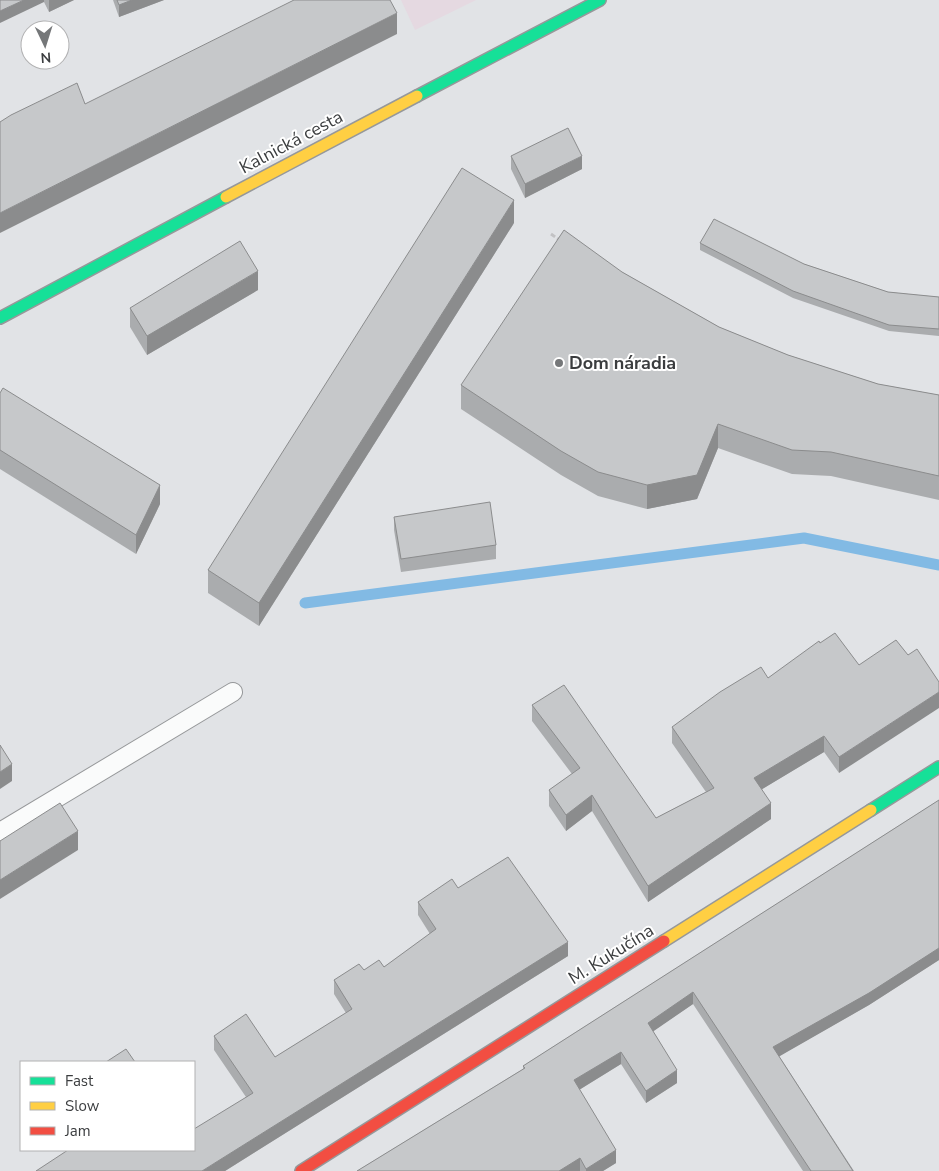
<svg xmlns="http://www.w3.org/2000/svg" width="939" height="1171" font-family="'Nunito Sans',sans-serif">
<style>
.commercial{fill:#e5d9e1}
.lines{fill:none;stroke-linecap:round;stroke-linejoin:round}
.stream{stroke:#82bae4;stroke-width:11}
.lane-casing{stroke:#96989a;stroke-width:20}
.fast-casing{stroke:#96989a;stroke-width:14}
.slow-casing{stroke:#96989a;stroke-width:14}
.jam-casing{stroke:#96989a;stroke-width:14}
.path{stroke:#c2c2c4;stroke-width:3;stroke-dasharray:5 2.5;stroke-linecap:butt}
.lane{stroke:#fafbfb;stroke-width:18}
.fast{stroke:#16e098;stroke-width:11}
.slow{stroke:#ffcf43;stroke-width:11}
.jam{stroke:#f24e42;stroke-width:11}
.wall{fill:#aaacae}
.shaded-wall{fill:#8b8c8d}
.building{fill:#c6c8ca;stroke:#8b8c8d}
.poi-dot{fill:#757779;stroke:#fff;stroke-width:2}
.labels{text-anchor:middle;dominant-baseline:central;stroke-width:4;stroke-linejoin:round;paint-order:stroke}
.street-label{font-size:18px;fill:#3b3d3f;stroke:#fff}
.poi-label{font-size:18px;font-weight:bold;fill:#3b3d3f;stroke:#fff;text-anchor:start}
</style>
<rect width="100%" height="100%" fill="#e1e3e6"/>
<!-- commercial -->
<polygon class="commercial" points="401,0 476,0 415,30"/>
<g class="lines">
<!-- stream -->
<polyline class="stream" points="305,603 804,538 939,565"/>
<!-- lane casing -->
<g class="lane-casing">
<polyline id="lane" points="0,832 233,692"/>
</g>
<!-- fast casing -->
<g class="fast-casing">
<g id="fast">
<polyline points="417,96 600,0"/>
<polyline points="0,318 226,197"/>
<polyline points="871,810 939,767"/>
</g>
</g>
<!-- slow casing -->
<g class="slow-casing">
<g id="slow">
<polyline points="226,197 417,96"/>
<polyline points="664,941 871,810"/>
</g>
</g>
<!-- jam casing -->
<g class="jam-casing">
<polyline id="jam" points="301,1171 664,941"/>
</g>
<!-- path -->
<polyline class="path" points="551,234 561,241"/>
<!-- lane -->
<use href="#lane" class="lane"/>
<!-- fast -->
<use href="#fast" class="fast"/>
<!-- slow -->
<use href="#slow" class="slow"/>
<!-- jam -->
<use href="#jam" class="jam"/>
</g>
<!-- wall -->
<g class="wall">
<polygon points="0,0 74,0 49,12 44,2"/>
<polygon points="113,0 164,0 119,17"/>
<polygon points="511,156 582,169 525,198 511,169"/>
<polygon points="514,223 259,626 208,593 208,570"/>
<polygon points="700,243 804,264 888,292 939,297 939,336 889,331 793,298 700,250"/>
<polygon points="622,272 719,327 788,355 878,384 939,395 939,500 831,476 792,474 718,448 697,499 647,509 598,496 561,475 461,409 461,385"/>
<polygon points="258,290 147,355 130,327 130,308"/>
<polygon points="0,393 160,504 136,554 0,469"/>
<polygon points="394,517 496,545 496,559 401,572 394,530"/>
<polygon points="820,643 859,665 839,773 824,752 762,789 771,819 648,902 592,811 566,831 549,806 549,790 572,774 532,721 532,705 656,818 706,792 672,743 672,727 768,678"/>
<polygon points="939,800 939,960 869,1005 779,1056 854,1171 803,1171 693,1004 653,1031 677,1083 646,1103 621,1064 579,1090 616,1163 603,1171 357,1171 523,1069 523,1066"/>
<polygon points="458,888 568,956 225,1171 194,1150 246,1097 214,1050 214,1036 275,1057 346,1013 334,994 334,980 364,970 384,967 430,934 418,915 418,902"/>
</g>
<!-- shaded-wall -->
<g class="shaded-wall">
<polygon points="24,0 44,0 44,2 0,23 0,11"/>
<polygon points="49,0 74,0 49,12"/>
<polygon points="132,0 164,0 119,17 119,5"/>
<polygon points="397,13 397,34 0,233 0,213"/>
<polygon points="582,156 582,169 525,198 525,184"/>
<polygon points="514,200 514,223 259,626 259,603"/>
<polygon points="258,271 258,290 147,355 147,336"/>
<polygon points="718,424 718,448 697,499 647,509 647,485"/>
<polygon points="160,485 160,504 136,554 136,535"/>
<polygon points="939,692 939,708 839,773 839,757"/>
<polygon points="824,736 824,752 754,794 754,778"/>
<polygon points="12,764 12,781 0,789 0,772"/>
<polygon points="592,795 592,811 566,831 566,815"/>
<polygon points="771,803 771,819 648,902 648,886"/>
<polygon points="78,831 78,850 0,899 0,880"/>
<polygon points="568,942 568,956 225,1171 202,1171"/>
<polygon points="939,948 939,960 869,1005 773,1060 773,1047"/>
<polygon points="693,992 693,1004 648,1035 648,1023"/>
<polygon points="621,1052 621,1064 574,1093 574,1080"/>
<polygon points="677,1070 677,1083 646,1103 646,1091"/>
<polygon points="616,1150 616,1163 603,1171 586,1171 586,1169"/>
<polygon points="580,1158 580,1171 559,1171"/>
</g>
<!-- building -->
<g class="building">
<polygon points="0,0 24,0 0,11"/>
<polygon points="117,0 132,0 119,5"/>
<polygon points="294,0 390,0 397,13 0,213 0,122 11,115 77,83 85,104"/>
<polygon points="568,128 582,156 525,184 511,156"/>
<polygon points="462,168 514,200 259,603 208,570"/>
<polygon points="714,219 804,264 888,292 939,297 939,329 889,325 793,291 700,243"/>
<polygon points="564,230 622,272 719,327 788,355 878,384 939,395 939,476 831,452 792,450 718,424 697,475 647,485 598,472 561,451 461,385"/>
<polygon points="240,241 258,271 147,336 130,308"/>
<polygon points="3,388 160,485 136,535 0,450 0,393"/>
<polygon points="490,502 496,545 401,559 394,517"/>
<polygon points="835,633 859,665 896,640 908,655 917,649 939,682 939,692 839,757 824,736 754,778 771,803 648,886 592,795 566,815 549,790 580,768 532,705 564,685 656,818 714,788 672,727 720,692 761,667 768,678 819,641 820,643"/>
<polygon points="0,745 12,764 0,772"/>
<polygon points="939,800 939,948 869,993 773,1047 853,1171 811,1171 693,992 648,1023 677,1070 646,1091 621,1052 574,1080 616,1150 586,1169 580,1158 559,1171 357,1171 525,1068 523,1066"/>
<polygon points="60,803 78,831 0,880 0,841"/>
<polygon points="508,857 568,942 202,1171 36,1171 68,1150 194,1150 194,1129 253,1093 214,1036 246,1014 275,1057 352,1009 334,980 359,964 364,970 379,960 384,967 436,929 418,902 452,879 458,888"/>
<polygon points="126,1049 135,1062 106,1062"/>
</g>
<!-- markers -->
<circle class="poi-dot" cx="559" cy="363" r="5"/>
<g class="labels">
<!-- street labels -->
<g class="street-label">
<text transform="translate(291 142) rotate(-28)">Kalnická cesta</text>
<text transform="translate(611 954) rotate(-32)">M. Kukučína</text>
</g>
<!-- poi labels -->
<g class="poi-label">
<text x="569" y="363">Dom náradia</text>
</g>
</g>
<!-- legend -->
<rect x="20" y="1061" width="175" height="90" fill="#ffffff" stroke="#b1b1b2"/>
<rect x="30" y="1077" width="25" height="8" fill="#16e098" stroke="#b1b1b2"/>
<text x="65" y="1086" font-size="15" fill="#3b3d3f">Fast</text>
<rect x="30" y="1102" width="25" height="8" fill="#ffcf43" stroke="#b1b1b2"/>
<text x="65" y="1111" font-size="15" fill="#3b3d3f">Slow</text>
<rect x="30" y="1127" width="25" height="8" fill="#f24e42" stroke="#b1b1b2"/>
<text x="65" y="1136" font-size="15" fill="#3b3d3f">Jam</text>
<!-- north arrow -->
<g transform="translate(45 45) rotate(176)"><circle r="24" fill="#ffffff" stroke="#b1b1b2"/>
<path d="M0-4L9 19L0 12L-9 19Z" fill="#757779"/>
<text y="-8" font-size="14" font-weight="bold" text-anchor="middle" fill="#3b3d3f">N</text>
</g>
</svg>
